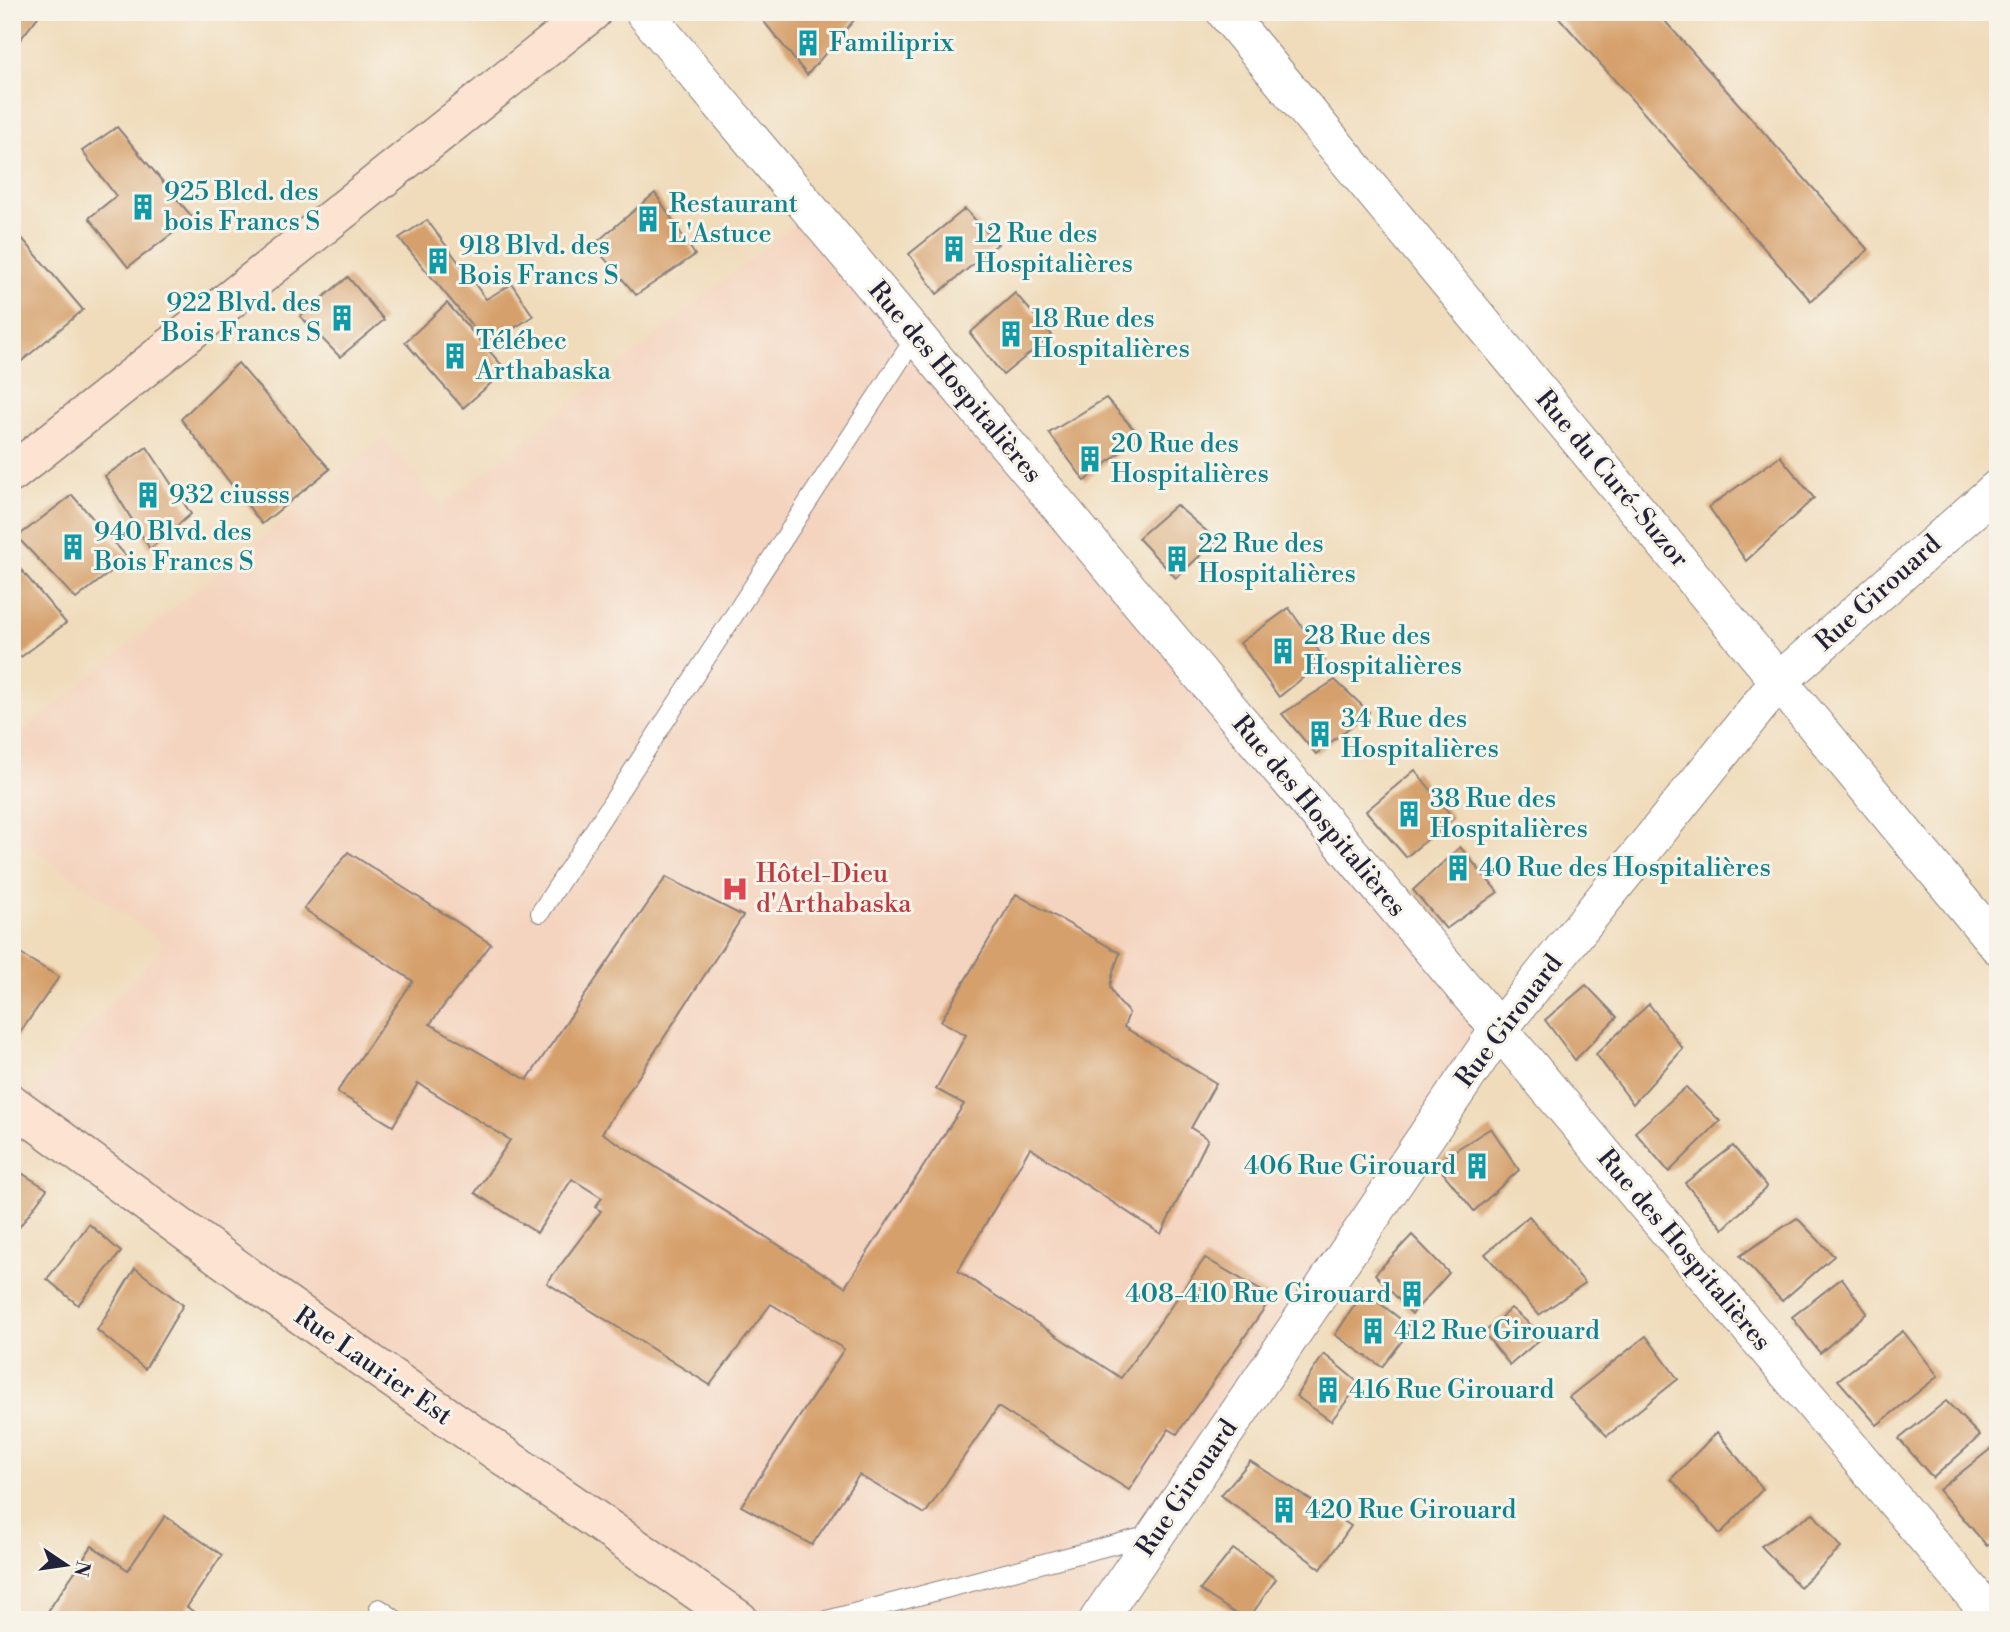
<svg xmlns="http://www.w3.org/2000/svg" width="2010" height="1632" font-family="'Libre Bodoni',serif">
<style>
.built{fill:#f4d4bf}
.building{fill:#d6a06c}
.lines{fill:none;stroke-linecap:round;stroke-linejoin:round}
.lane-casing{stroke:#897f7b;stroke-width:20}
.street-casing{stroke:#897f7b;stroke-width:39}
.secondary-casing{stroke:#897f7b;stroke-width:41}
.lane{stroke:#fff;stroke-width:18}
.street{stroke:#fff;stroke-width:37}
.secondary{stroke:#fde3d1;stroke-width:38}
.labels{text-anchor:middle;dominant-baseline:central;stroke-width:6;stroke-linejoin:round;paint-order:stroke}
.culture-label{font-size:26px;fill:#0d838f;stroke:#f7f3e8;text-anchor:start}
.street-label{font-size:26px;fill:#22223b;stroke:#f7f3e8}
.health-label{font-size:26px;fill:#be3a42;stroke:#f7f3e8;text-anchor:start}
</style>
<rect width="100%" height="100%" fill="#f7f3e8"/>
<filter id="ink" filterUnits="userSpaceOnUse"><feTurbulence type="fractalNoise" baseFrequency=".0143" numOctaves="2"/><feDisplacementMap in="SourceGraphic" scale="14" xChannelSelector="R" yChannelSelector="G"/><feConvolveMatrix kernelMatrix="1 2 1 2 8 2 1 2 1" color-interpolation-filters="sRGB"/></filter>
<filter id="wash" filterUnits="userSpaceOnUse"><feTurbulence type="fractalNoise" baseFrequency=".00686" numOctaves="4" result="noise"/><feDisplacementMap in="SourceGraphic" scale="28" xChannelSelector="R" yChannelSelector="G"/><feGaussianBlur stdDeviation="1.57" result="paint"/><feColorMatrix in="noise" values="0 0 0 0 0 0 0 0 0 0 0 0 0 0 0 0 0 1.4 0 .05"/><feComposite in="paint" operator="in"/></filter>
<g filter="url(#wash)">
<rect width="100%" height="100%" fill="#f0dcbb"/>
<!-- built -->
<polygon class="built" points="811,211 1499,1029 1098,1620 738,1620 12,1110 165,944 12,834 12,740 384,438 442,506"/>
<g id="blocks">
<!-- building -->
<g class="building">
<polygon points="12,12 40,14 12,50"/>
<polygon points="756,12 861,12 807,75"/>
<polygon points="1554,12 1657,12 1868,250 1811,301"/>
<polygon points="117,127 193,218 128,267 89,218 116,196 82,151"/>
<polygon points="655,193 695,255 636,295 593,245"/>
<polygon points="965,209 998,244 937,294 909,254"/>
<polygon points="427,220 486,299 512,284 533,316 488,345 399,238"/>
<polygon points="21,237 83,310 17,365 12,360 12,245"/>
<polygon points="348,277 384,320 340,357 300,316"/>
<polygon points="1015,293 1052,335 1003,375 970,333"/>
<polygon points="447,303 506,370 463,408 405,342"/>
<polygon points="238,363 330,469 262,524 181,419"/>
<polygon points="1106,398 1140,436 1085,481 1049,433"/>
<polygon points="147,447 191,514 150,549 105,476"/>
<polygon points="1780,456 1814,498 1746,561 1709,507"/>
<polygon points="72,495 128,558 76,599 17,537"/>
<polygon points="1176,505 1217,540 1176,578 1138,538"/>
<polygon points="12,559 66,623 21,657 12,647"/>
<polygon points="1289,608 1325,660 1279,697 1240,643"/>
<polygon points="1335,680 1369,712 1316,754 1282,714"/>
<polygon points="1415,770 1453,818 1406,857 1366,811"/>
<polygon points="1460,847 1498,892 1446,929 1413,890"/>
<polygon points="348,852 491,944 430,1024 527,1080 666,877 743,916 602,1133 845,1287 964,1104 936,1089 966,1035 941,1021 1016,894 1120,953 1113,972 1110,987 1117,1000 1129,1013 1124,1027 1216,1083 1191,1128 1208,1139 1161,1234 1030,1148 958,1271 1121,1378 1205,1258 1272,1297 1177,1434 1169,1429 1129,1490 998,1407 925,1514 859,1475 812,1545 741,1506 844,1349 771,1304 710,1385 547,1283 601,1211 595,1207 602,1198 572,1179 537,1233 475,1193 510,1140 418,1083 393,1126 337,1092 413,981 304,909"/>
<polygon points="12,949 59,977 12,1044"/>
<polygon points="1586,985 1617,1017 1575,1060 1545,1020"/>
<polygon points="1649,1004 1683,1049 1633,1104 1596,1054"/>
<polygon points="1686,1087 1720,1121 1669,1172 1635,1132"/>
<polygon points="1491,1128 1519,1170 1474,1211 1435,1163"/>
<polygon points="1733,1146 1767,1187 1723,1229 1685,1183"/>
<polygon points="12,1167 47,1189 12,1237"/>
<polygon points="1529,1216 1585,1283 1539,1315 1485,1254"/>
<polygon points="1797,1218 1834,1256 1782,1301 1740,1256"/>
<polygon points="89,1224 121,1252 78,1305 47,1279"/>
<polygon points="1412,1235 1449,1273 1412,1314 1375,1274"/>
<polygon points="135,1268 183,1305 145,1369 97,1330"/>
<polygon points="1842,1278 1867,1313 1820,1353 1792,1317"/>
<polygon points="1364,1291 1412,1328 1382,1367 1335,1335"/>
<polygon points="1511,1308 1544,1336 1510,1365 1484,1333"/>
<polygon points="1903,1331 1938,1376 1877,1425 1838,1380"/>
<polygon points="1646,1336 1678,1379 1607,1436 1569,1397"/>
<polygon points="1324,1354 1360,1384 1331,1421 1296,1396"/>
<polygon points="1946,1401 1980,1436 1933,1478 1899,1439"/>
<polygon points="1717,1432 1763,1489 1720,1534 1671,1479"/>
<polygon points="1998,1443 1998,1537 1987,1546 1939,1490"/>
<polygon points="1250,1461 1351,1526 1321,1569 1221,1495"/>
<polygon points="1813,1513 1841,1548 1800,1587 1761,1546"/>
<polygon points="165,1516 222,1555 187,1607 205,1620 42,1620 92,1546 128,1570"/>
<polygon points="1233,1549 1276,1579 1248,1620 1245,1620 1200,1590"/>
</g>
</g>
</g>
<g filter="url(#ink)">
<use href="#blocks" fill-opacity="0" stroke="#897f7b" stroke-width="2"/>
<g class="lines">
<!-- lane casing -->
<g class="lane-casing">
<g id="lane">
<polyline points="540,913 916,336"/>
<polyline points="379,1608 396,1620"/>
<polyline points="827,1620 1154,1534"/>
</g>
</g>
<!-- street casing -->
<g class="street-casing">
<g id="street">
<polyline points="644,12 1995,1620"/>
<polyline points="1225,12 1998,946"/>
<polyline points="1098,1620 1499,1029 1779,681 1998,488"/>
</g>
</g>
<!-- secondary casing -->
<g class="secondary-casing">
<g id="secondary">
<polyline points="12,473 592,12"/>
<polyline points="12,1104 274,1296 739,1620"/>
</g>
</g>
<!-- lane -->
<use href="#lane" class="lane"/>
<!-- street -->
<use href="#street" class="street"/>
<!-- secondary -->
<use href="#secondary" class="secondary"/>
</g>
</g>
<!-- icons -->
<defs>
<g id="building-bare" transform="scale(2.1)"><path d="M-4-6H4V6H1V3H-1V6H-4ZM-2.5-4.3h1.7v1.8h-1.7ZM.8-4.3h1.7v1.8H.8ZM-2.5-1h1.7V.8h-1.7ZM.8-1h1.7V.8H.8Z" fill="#0f9aa8" stroke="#f7f3e8" stroke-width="2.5" paint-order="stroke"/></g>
<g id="hospital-bare" transform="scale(2.1)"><path d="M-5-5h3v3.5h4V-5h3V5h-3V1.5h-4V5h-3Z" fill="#e0444e" stroke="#f7f3e8" stroke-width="2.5" paint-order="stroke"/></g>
</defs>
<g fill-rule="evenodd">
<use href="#building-bare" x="808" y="43"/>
<use href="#building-bare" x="143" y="207"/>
<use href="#building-bare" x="648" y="219"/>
<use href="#building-bare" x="954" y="249"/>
<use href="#building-bare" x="438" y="261"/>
<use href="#building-bare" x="342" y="318"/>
<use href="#building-bare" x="1011" y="334"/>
<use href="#building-bare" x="455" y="356"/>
<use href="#building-bare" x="1090" y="459"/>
<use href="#building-bare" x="148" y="495"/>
<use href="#building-bare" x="73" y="547"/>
<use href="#building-bare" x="1177" y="559"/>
<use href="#building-bare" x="1283" y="651"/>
<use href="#building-bare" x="1320" y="734"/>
<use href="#building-bare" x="1409" y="814"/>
<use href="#building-bare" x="1458" y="868"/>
<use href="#hospital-bare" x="735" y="889"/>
<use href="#building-bare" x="1477" y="1166"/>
<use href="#building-bare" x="1412" y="1294"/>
<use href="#building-bare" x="1373" y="1331"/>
<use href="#building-bare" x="1328" y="1390"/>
<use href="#building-bare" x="1284" y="1510"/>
</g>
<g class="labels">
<!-- culture labels -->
<g class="culture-label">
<text x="829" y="43">Familiprix</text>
<text x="164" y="192">925 Blcd. des<tspan x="164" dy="30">bois Francs S</tspan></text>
<text x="669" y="204">Restaurant<tspan x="669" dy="30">L'Astuce</tspan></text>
<text x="975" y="234">12 Rue des<tspan x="975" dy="30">Hospitalières</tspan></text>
<text x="459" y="246">918 Blvd. des<tspan x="459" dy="30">Bois Francs S</tspan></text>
<text x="321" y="303" text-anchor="end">922 Blvd. des<tspan x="321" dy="30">Bois Francs S</tspan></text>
<text x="1032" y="319">18 Rue des<tspan x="1032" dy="30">Hospitalières</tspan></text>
<text x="476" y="341">Télébec<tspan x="476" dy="30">Arthabaska</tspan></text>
<text x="1111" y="444">20 Rue des<tspan x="1111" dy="30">Hospitalières</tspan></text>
<text x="169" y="495">932 ciusss</text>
<text x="94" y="532">940 Blvd. des<tspan x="94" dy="30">Bois Francs S</tspan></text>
<text x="1198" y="544">22 Rue des<tspan x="1198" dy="30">Hospitalières</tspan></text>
<text x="1304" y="636">28 Rue des<tspan x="1304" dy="30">Hospitalières</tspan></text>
<text x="1341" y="719">34 Rue des<tspan x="1341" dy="30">Hospitalières</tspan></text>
<text x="1430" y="799">38 Rue des<tspan x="1430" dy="30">Hospitalières</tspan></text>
<text x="1479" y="868">40 Rue des Hospitalières</text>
<text x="1456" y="1166" text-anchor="end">406 Rue Girouard</text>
<text x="1391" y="1294" text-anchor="end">408-410 Rue Girouard</text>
<text x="1394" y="1331">412 Rue Girouard</text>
<text x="1349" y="1390">416 Rue Girouard</text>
<text x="1305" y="1510">420 Rue Girouard</text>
</g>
<!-- street labels -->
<g class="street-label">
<text transform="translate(955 382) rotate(50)">Rue des Hospitalières</text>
<text transform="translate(1612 479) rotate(50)">Rue du Curé-Suzor</text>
<text transform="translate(1878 593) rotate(-42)">Rue Girouard</text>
<text transform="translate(1319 816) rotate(50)">Rue des Hospitalières</text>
<text transform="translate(1509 1021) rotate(-53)">Rue Girouard</text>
<text transform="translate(1684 1250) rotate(50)">Rue des Hospitalières</text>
<text transform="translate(373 1366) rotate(35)">Rue Laurier Est</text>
<text transform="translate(1187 1488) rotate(-56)">Rue Girouard</text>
</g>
<!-- health labels -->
<g class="health-label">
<text x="756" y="874">Hôtel-Dieu<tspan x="756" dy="30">d'Arthabaska</tspan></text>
</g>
</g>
<!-- margin -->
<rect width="2010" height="1632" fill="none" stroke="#f7f3e8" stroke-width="42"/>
<!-- north arrow -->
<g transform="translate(66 1565) rotate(103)" stroke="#f7f3e8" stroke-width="5" paint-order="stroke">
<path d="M0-5L12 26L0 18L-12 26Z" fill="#22223b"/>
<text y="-10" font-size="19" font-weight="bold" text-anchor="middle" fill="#22223b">N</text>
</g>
</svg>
